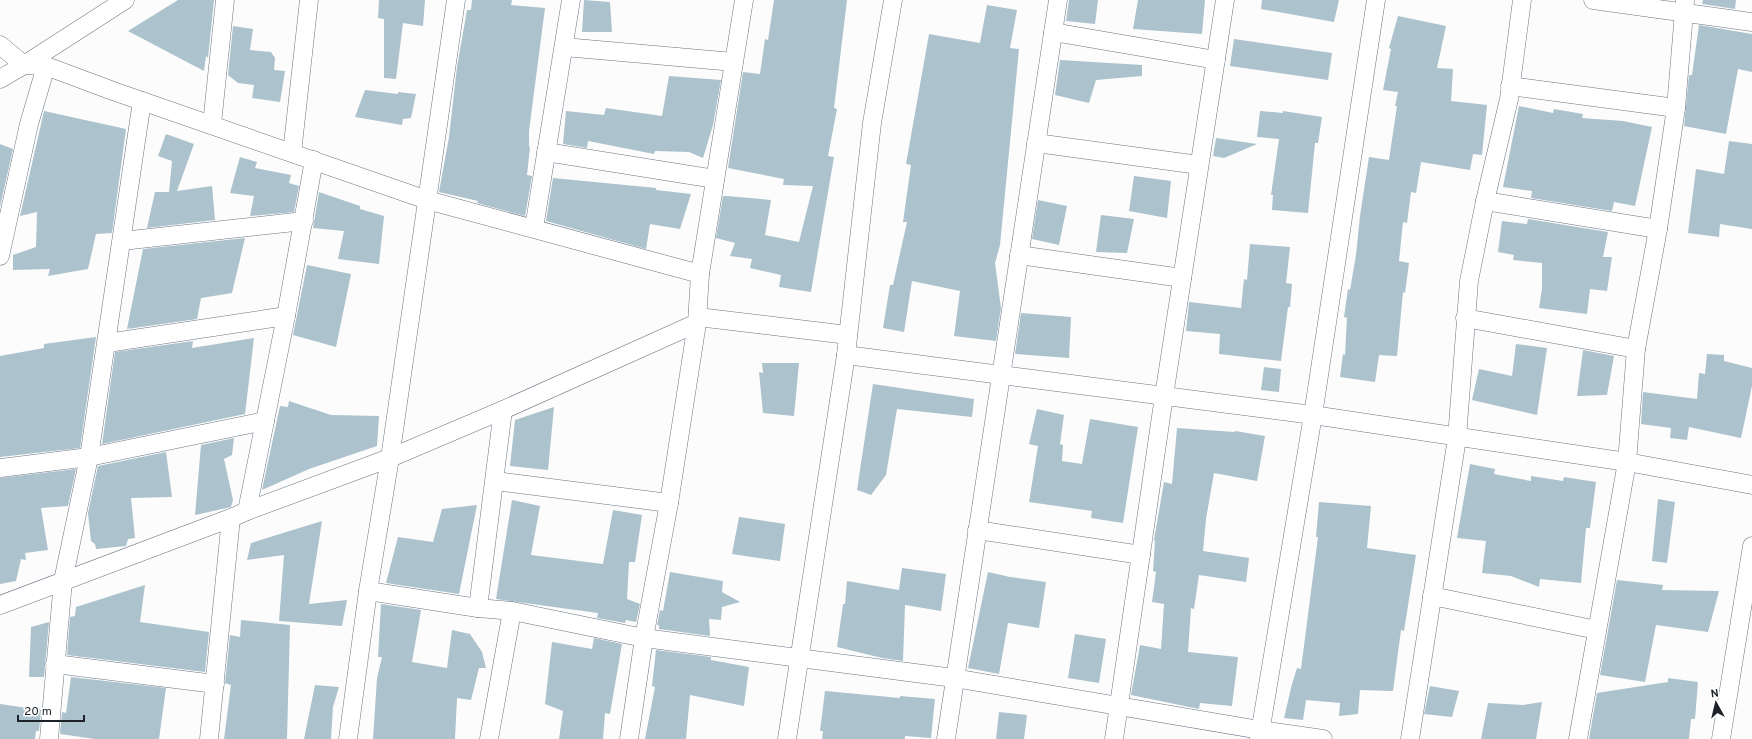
<svg xmlns="http://www.w3.org/2000/svg" width="1752" height="739" font-family="Overpass,sans-serif">
<style>
.building{fill:#acc2cc}
.lines{fill:none;stroke-linecap:round;stroke-linejoin:round}
.street-casing{stroke:#6a7584;stroke-width:19}
.street{stroke:#fff;stroke-width:18}
</style>
<rect width="100%" height="100%" fill="#fcfcfc"/>
<!-- building -->
<g class="building">
<polygon points="178,0 214,0 208,58 206,56 204,71 128,31"/>
<polygon points="379,0 425,0 423,26 403,23 396,79 384,78 384,19 378,18"/>
<polygon points="472,0 512,0 511,5 545,8 529,131 529,147 530,147 527,175 532,176 525,216 477,203 478,201 439,192 449,137 457,67 467,10 471,10"/>
<polygon points="584,0 610,2 612,32 582,32"/>
<polygon points="774,0 847,0 834,108 837,109 828,156 834,157 811,292 779,287 781,275 750,268 752,259 730,256 735,243 716,238 723,196 727,196 771,200 765,235 799,242 813,186 783,185 784,179 728,168 743,72 760,74 765,39 768,40"/>
<polygon points="1069,0 1098,0 1095,24 1066,21"/>
<polygon points="1138,0 1205,0 1202,34 1133,29"/>
<polygon points="1262,0 1339,0 1334,22 1261,9"/>
<polygon points="1703,0 1736,0 1735,9 1702,4"/>
<polygon points="987,5 1017,10 1010,48 1019,49 1000,245 995,263 1001,308 996,341 954,336 960,291 912,281 904,332 883,328 890,285 893,285 907,222 903,222 911,165 906,164 929,34 980,43"/>
<polygon points="1398,16 1446,26 1437,68 1453,69 1451,101 1487,105 1482,155 1473,154 1470,170 1421,162 1416,193 1411,192 1407,223 1403,222 1399,261 1409,263 1405,293 1403,292 1397,356 1379,355 1375,382 1340,377 1343,354 1345,355 1347,318 1344,317 1348,289 1350,290 1356,255 1360,216 1369,157 1389,160 1397,106 1395,106 1398,92 1383,90 1391,49 1389,48"/>
<polygon points="1699,25 1752,34 1752,72 1738,69 1726,134 1684,126 1689,75 1692,75"/>
<polygon points="233,26 253,29 250,50 271,52 275,58 274,70 285,71 280,102 252,98 254,85 238,83 228,75"/>
<polygon points="1234,39 1332,53 1328,80 1230,66"/>
<polygon points="1060,60 1142,65 1142,76 1096,80 1089,103 1055,95"/>
<polygon points="669,76 721,80 713,125 703,158 689,152 655,151 654,154 588,141 587,148 563,144 566,111 604,115 606,108 662,116"/>
<polygon points="365,90 398,94 398,92 416,94 411,118 403,119 402,125 355,117"/>
<polygon points="1519,106 1553,113 1554,109 1583,114 1582,118 1623,121 1652,127 1635,206 1614,202 1612,211 1531,198 1532,191 1503,187"/>
<polygon points="44,111 126,129 112,233 96,234 88,269 48,276 50,269 13,270 13,255 36,247 37,212 20,216"/>
<polygon points="1260,111 1283,113 1283,111 1322,117 1318,143 1315,143 1308,213 1272,210 1273,195 1271,195 1279,139 1257,137"/>
<polygon points="166,134 194,144 177,191 212,186 215,220 147,228 155,192 169,192 172,161 158,156"/>
<polygon points="1216,138 1257,144 1224,158 1213,156"/>
<polygon points="1729,141 1752,144 1752,229 1720,224 1719,237 1688,233 1696,169 1724,174"/>
<polygon points="0,144 13,149 0,207"/>
<polygon points="240,157 257,162 255,168 291,175 289,183 299,186 294,212 250,216 254,196 230,193"/>
<polygon points="1134,176 1171,181 1167,218 1129,211"/>
<polygon points="553,178 656,188 656,190 691,194 680,229 650,224 646,249 546,221"/>
<polygon points="319,192 360,206 360,209 384,216 379,264 338,259 344,231 313,228"/>
<polygon points="1038,200 1067,206 1059,245 1032,239"/>
<polygon points="1101,215 1134,219 1127,253 1096,252"/>
<polygon points="1528,219 1608,232 1603,257 1612,257 1607,291 1590,289 1587,314 1539,308 1542,289 1542,263 1513,260 1514,255 1498,252 1502,221 1527,224"/>
<polygon points="245,238 232,293 201,298 197,319 127,329 143,249"/>
<polygon points="1250,244 1290,247 1286,283 1292,284 1290,307 1288,307 1281,361 1219,354 1220,334 1186,331 1189,302 1241,308 1244,279 1247,280"/>
<polygon points="307,265 351,274 336,347 293,335"/>
<polygon points="1021,313 1071,317 1069,358 1015,354"/>
<polygon points="96,337 80,448 0,457 0,356 44,348 44,344"/>
<polygon points="254,338 245,414 102,444 115,352 193,341 192,348"/>
<polygon points="1516,344 1547,348 1537,415 1472,400 1479,369 1512,376"/>
<polygon points="1583,350 1614,356 1607,395 1577,396"/>
<polygon points="1707,354 1724,355 1724,361 1752,368 1752,386 1741,438 1689,427 1687,440 1670,438 1671,428 1641,424 1643,392 1697,399 1699,373 1705,374"/>
<polygon points="762,363 799,363 794,416 763,413 759,372 763,373"/>
<polygon points="1264,367 1281,369 1279,392 1261,390"/>
<polygon points="873,384 974,399 972,417 897,409 886,475 871,495 857,490"/>
<polygon points="289,401 331,415 379,416 377,446 309,469 262,490 280,406 288,407"/>
<polygon points="554,407 548,470 510,466 515,420"/>
<polygon points="1037,409 1064,415 1060,444 1063,445 1062,461 1082,464 1090,419 1138,427 1123,523 1091,518 1092,511 1029,502 1038,446 1029,444"/>
<polygon points="1177,428 1235,432 1235,431 1265,436 1257,481 1214,473 1206,519 1203,551 1249,558 1246,582 1199,575 1194,609 1191,608 1188,652 1238,657 1232,706 1200,703 1199,709 1131,695 1140,645 1161,649 1164,604 1152,602 1156,572 1153,571 1155,541 1154,540 1164,482 1172,484"/>
<polygon points="234,438 232,455 224,459 233,500 231,507 195,515 201,445"/>
<polygon points="166,452 172,497 131,498 135,538 128,539 126,546 96,549 95,544 91,541 88,513 98,466"/>
<polygon points="1470,464 1495,469 1494,474 1531,481 1531,476 1563,481 1564,477 1596,482 1590,528 1586,528 1581,583 1540,579 1539,587 1511,576 1482,573 1486,541 1457,538"/>
<polygon points="76,469 68,506 41,508 48,550 25,553 26,560 21,559 16,581 0,584 0,478"/>
<polygon points="1658,499 1675,502 1667,563 1652,561"/>
<polygon points="512,500 540,506 531,555 603,564 613,510 642,515 635,562 629,562 627,599 640,604 636,622 626,620 625,623 597,618 598,613 496,599"/>
<polygon points="1319,502 1371,506 1367,548 1416,555 1404,631 1401,630 1393,691 1360,690 1358,714 1339,716 1340,703 1306,700 1303,720 1284,718 1292,684 1297,668 1301,669 1318,537 1316,537"/>
<polygon points="477,505 459,594 386,583 398,537 433,542 442,509"/>
<polygon points="739,517 785,524 780,561 732,554"/>
<polygon points="322,521 309,604 347,600 342,626 279,621 284,555 247,560 251,543"/>
<polygon points="902,568 946,574 941,611 905,605 903,661 882,658 837,647 843,604 845,604 847,581 899,590"/>
<polygon points="670,572 723,581 722,592 740,602 722,607 721,620 709,619 710,636 659,629 659,625 657,625 660,610 663,611"/>
<polygon points="988,572 1010,577 1046,582 1039,628 1008,623 999,674 968,668"/>
<polygon points="1617,580 1663,585 1662,590 1719,591 1708,632 1656,625 1645,682 1600,675"/>
<polygon points="145,585 140,622 209,632 205,672 67,655 70,617 75,616 76,607"/>
<polygon points="381,604 421,610 412,662 447,668 452,630 470,634 482,652 486,668 479,668 471,700 457,698 455,739 373,739 377,678 382,657 378,657"/>
<polygon points="241,620 290,625 287,739 224,739 231,685 225,683 230,635 240,637"/>
<polygon points="49,622 44,677 29,677 31,627"/>
<polygon points="1075,634 1106,639 1099,683 1068,678"/>
<polygon points="594,638 622,644 610,714 605,713 603,739 559,739 563,711 545,704 552,642 592,649"/>
<polygon points="656,650 711,657 711,660 749,667 744,706 690,695 686,739 645,739 655,687 652,686"/>
<polygon points="71,677 166,688 159,739 95,739 60,734 62,712 66,713"/>
<polygon points="1668,678 1698,682 1695,719 1691,719 1689,739 1589,739 1597,693 1668,682"/>
<polygon points="315,685 339,687 333,707 331,739 304,739"/>
<polygon points="1430,686 1459,691 1452,717 1424,714"/>
<polygon points="825,691 900,698 900,696 935,699 931,738 905,736 905,739 822,739 823,731 820,731"/>
<polygon points="1542,702 1536,739 1481,739 1488,703 1523,705"/>
<polygon points="0,704 41,710 39,731 36,731 35,739 0,739"/>
<polygon points="999,712 1027,715 1024,739 996,739"/>
</g>
<g class="lines">
<!-- street casing -->
<g class="street-casing">
<g id="street">
<polyline points="1593,0 1752,22"/>
<polyline points="1053,32 1216,60"/>
<polyline points="0,45 24,65 46,66 113,91 427,200 700,274"/>
<polyline points="564,47 734,62"/>
<polyline points="0,79 24,65 125,0"/>
<polyline points="1510,86 1676,108"/>
<polyline points="212,124 225,0"/>
<polyline points="1036,143 1199,165"/>
<polyline points="546,152 715,179"/>
<polyline points="292,153 309,0"/>
<polyline points="1485,201 1658,229"/>
<polyline points="534,228 571,0"/>
<polyline points="122,241 304,221"/>
<polyline points="1019,255 1182,278"/>
<polyline points="0,256 29,124 46,66"/>
<polyline points="698,317 848,335"/>
<polyline points="1465,318 1636,349"/>
<polyline points="107,343 286,316"/>
<polyline points="846,355 1313,415 1627,462 1752,485"/>
<polyline points="0,468 89,457 265,421"/>
<polyline points="495,481 669,503"/>
<polyline points="247,511 286,316 314,160"/>
<polyline points="977,530 1141,555"/>
<polyline points="368,591 478,608 512,611 644,638 954,678 1260,730 1323,739"/>
<polyline points="1432,596 1597,630"/>
<polyline points="0,605 231,518 247,511 390,458 503,410 697,323 700,274 744,0"/>
<polyline points="478,608 503,410"/>
<polyline points="55,664 215,684"/>
<polyline points="49,739 63,581 89,457 142,101"/>
<polyline points="209,739 231,518"/>
<polyline points="348,739 368,591 390,458 456,0"/>
<polyline points="489,739 512,611"/>
<polyline points="629,739 644,638 669,503 697,323"/>
<polyline points="787,739 846,355 872,123 893,0"/>
<polyline points="946,739 1058,0"/>
<polyline points="1114,739 1164,396 1225,0"/>
<polyline points="1259,739 1313,415 1376,0"/>
<polyline points="1410,739 1457,438 1469,281 1485,201 1509,99 1522,0"/>
<polyline points="1578,739 1627,462 1636,349 1658,229 1676,108 1685,0"/>
<polyline points="1721,739 1752,546"/>
</g>
</g>
<!-- street -->
<use href="#street" class="street"/>
</g>
<!-- north arrow -->
<g transform="translate(1716 703) rotate(352)" stroke="#ffffff" stroke-width="3" paint-order="stroke">
<path d="M0-3L7 15L0 10L-7 15Z" fill="#1d2228"/>
<text y="-6" font-size="11" font-weight="bold" text-anchor="middle" fill="#1d2228">N</text>
</g>
<!-- scale -->
<path d="M18 715v6h66v-6" fill="none" stroke="#1d2228" stroke-width="2"/>
<text x="24" y="715" font-size="12" fill="#1d2228" stroke="#ffffff" stroke-width="3" paint-order="stroke">20 m</text>
</svg>
